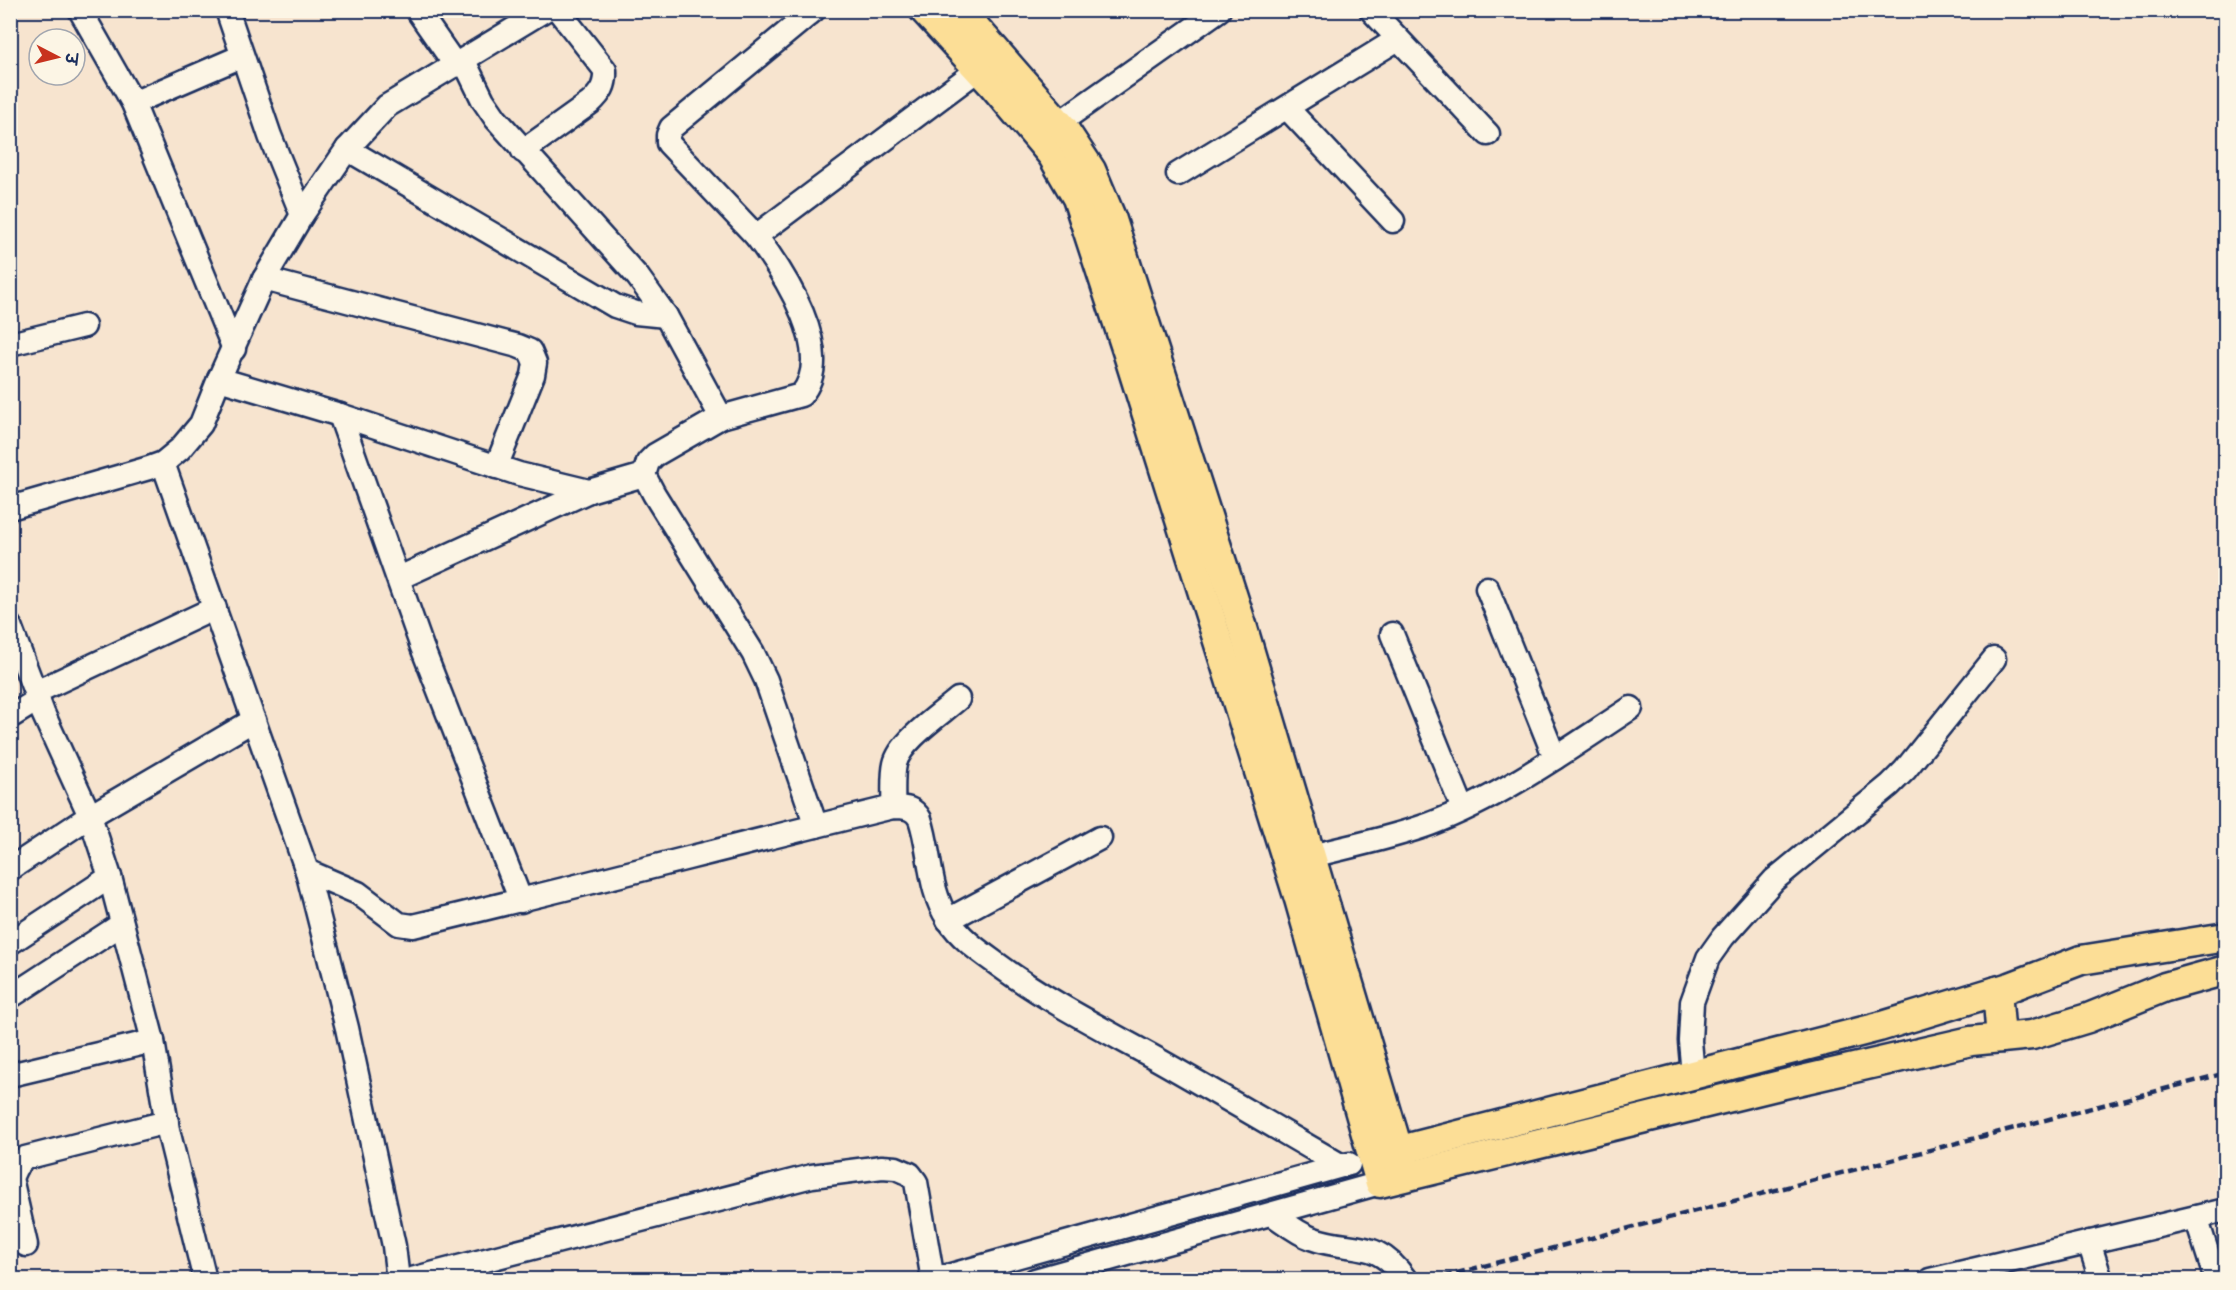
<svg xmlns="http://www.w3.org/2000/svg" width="2236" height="1290" font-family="Itim,'Playpen Sans Deva',sans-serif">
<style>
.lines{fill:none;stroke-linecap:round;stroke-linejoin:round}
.minor-casing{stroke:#1b2f5e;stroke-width:27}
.major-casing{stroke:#1b2f5e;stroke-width:33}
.minor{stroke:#fcf5e5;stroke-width:22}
.major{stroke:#fcde96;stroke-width:28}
.rail{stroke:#1b2f5e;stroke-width:4.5;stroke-dasharray:9 4.5;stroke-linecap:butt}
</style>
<rect width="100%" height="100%" fill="#f7e4cf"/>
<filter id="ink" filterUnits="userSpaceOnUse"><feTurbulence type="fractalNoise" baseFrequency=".0167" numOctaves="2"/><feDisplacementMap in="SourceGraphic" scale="12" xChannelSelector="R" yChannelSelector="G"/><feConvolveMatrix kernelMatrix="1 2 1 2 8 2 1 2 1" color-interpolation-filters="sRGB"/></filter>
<g filter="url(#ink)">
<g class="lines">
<!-- minor casing -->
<g class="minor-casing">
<g id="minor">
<polyline points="80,10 133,103 234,349"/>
<polyline points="227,10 270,136 302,215"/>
<polyline points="417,10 456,66"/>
<polyline points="1371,10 1488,134"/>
<polyline points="464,61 483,100 496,119 638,277 666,316 721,417 655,455 648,462 644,475 654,494 753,653 766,680 816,826"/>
<polyline points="133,103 242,56"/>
<polyline points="1287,108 1393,221"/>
<polyline points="1059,123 1219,10"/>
<polyline points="347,149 615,306 636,313 666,316"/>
<path d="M523,151L590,103C601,93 606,85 605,70L558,10"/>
<polyline points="1178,174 1398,39"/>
<polyline points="756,236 979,69"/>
<polyline points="264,279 518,346 530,351 535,363 533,375 496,467"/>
<polyline points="10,344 84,326"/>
<polyline points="219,379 340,415 519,474 589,491 644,475"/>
<polyline points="340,415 422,647 521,901"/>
<path d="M721,417L801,395C837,353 783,272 756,236L668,143V135L671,128L814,10"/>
<polyline points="163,463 307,871 347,1028 394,1246 398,1280"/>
<polyline points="10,508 149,468 163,463 180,449 201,424 219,379 264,279 302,215 347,149 387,106 545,10"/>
<polyline points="399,578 589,491"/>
<polyline points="1487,588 1555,758"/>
<polyline points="10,626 43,713 90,816 110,877 153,1041 168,1130 205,1280"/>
<polyline points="1392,634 1463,809"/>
<polyline points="36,692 215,608"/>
<polyline points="10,717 39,699"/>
<path d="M893,807C894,793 892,777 895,764C900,741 941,714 958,699"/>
<path d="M1311,856C1351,846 1392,838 1430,824C1502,797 1567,750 1631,708"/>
<polyline points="10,869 90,816 254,720"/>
<path d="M307,871L358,893L399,924L413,926C573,888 733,846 893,807C906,807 914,808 920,819C931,851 928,890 948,919C960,938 979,951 997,964C1047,1001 1103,1029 1157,1059C1219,1094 1280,1130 1342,1166"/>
<polyline points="948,920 1100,838"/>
<polyline points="10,943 110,877"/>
<polyline points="10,997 122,924"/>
<polyline points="10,1075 153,1041"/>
<polyline points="1693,1075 1690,1041 1692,1002 1708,958 1723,937 1774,880 1890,785 1905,770 1994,659"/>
<path d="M1272,1214C1284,1222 1297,1233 1311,1238C1353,1254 1374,1235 1406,1280"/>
<polyline points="2196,1217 2216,1280"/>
<polyline points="2089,1242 2101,1280"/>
<polyline points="26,1245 11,1178 16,1167 25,1158 167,1122"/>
<polyline points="408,1280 812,1176 882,1167 896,1168 910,1174 916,1182 933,1280 1349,1164"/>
<polyline points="1035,1280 1380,1183"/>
<polyline points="1930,1280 2226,1210"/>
</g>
</g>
<!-- major casing -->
<g class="major-casing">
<g id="major">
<polyline points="924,10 993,85 1052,155 1077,198 1127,351 1299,899 1380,1183 1780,1085 1971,1041 2032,1035 2088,1018 2165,987 2226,970"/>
<polyline points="960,10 1064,129 1091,170 1112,220 1242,625 1406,1176"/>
<polyline points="1997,991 2001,1038"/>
<polyline points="1381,1155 1879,1027 2010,987 2081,960 2226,937"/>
</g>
</g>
<!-- minor -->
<use href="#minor" class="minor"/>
<!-- major -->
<use href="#major" class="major"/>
<!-- rail -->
<polyline class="rail" points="1430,1280 2226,1073"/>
</g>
</g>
<!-- margin -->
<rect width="2236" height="1290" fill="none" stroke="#fcf5e5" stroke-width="36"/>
<rect x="18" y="18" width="2200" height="1254" fill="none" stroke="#1b2f5e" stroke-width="2" filter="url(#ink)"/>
<!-- north arrow -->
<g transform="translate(57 57) rotate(97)"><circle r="28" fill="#fcf5e5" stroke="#a2a6af" stroke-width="1.5"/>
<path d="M0-4.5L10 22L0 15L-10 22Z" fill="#c8321e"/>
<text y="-9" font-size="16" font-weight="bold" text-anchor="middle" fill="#1b2f5e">उ</text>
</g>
</svg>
